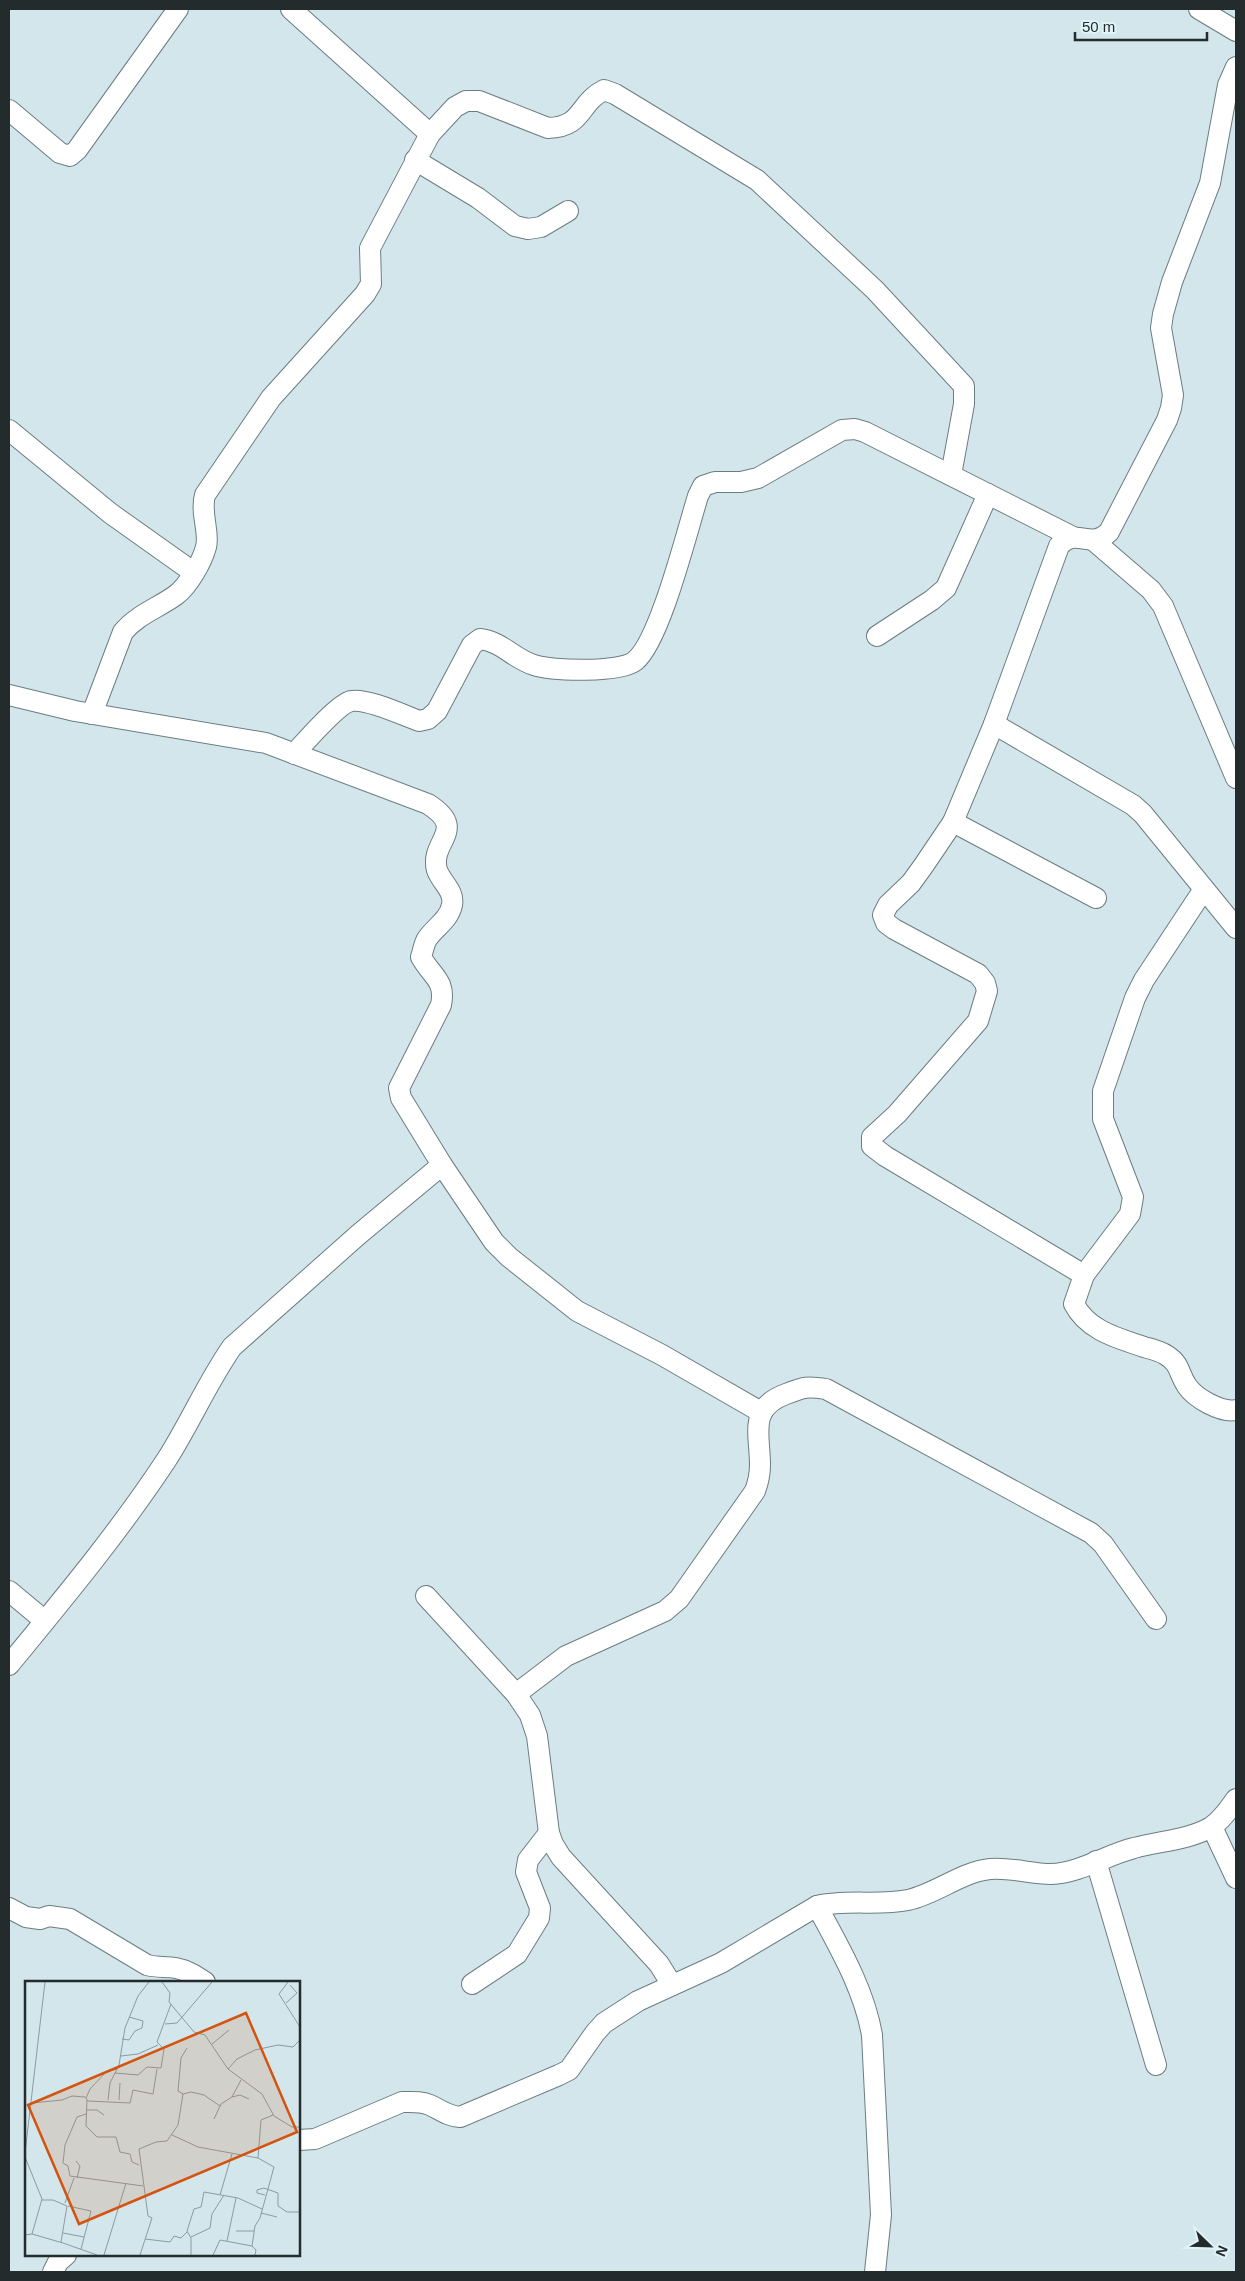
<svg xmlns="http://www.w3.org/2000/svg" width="1245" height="2281" font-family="Helvetica,sans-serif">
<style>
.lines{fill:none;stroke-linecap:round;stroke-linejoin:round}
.minor-casing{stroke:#6b7d82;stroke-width:22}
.minor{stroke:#fff;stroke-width:20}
.inset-road{fill:none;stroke:#8c9ba0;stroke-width:1}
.view{fill:#d4540f;fill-opacity:0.15;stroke:#d4540f;stroke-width:2.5}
.inset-edge{fill:none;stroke:#232b2d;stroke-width:2.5}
</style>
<rect width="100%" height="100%" fill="#d2e6ec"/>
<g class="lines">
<!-- minor casing -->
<g class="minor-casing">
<g id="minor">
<polyline points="291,9 430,134"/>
<polyline points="1199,9 1236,31"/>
<polyline points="9,110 60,153 70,156 77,150 178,9"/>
<polyline points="415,160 478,198 515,226 528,229 541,227 568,211"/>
<polyline points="9,430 110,513 193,572"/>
<polyline points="1093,540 1151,590 1163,606 1236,778"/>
<polyline points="877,636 932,600 946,588 988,494"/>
<path d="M9,695L75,711L266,743L428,804C469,830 429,841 437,870C441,882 455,891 452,905C449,920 435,927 427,939C424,944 423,951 421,957C432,977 446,980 441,1005L399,1088L401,1098L442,1165L494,1242L509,1257L577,1311L662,1355L761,1412"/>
<path d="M92,714L123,632C137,615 158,608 176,595C188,586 202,562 206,547C210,533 200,513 205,495L271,398L365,294L371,284L370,248L430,134L455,107L466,101H479L548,128C584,127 578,103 604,90L615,94L757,180L875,290L964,386V404L951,475"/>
<polyline points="994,724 1133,805 1143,814 1236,928"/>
<path d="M294,754C305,742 338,704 351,701C367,698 403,715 419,721L428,719L437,711L472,645L480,639C501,641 514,659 534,665C552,671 620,673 635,661C660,641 687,531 698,496L703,486L715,482H741L758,478L842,430L855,429L865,432L1073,537"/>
<polyline points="953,822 1096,898"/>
<path d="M1204,889L1144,980L1135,998L1103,1091V1119L1133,1197L1130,1214L1084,1275L1074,1304C1088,1331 1118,1338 1144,1347C1151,1349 1160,1351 1166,1355C1181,1364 1178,1373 1187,1386C1195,1398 1221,1413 1236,1410"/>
<path d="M1084,1275L885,1156L872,1146V1137L897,1114L978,1021L987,991L985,983L978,974L894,929L886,923L883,915L888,905L911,883L924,865L953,822L994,724L1059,546C1078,526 1089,551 1109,532L1167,420L1171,408L1173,395L1161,328L1163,314L1172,282L1210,183L1228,85L1236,67"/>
<polyline points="9,1591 45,1621"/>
<polyline points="426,1596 516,1694 530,1715 537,1736 549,1833 553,1844 561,1857 659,1964 672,1985"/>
<path d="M9,1665C64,1598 119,1532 167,1459C190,1423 207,1383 232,1347L358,1235L442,1165"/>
<path d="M516,1694L566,1656L665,1611L679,1599L755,1491C758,1483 760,1475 760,1465C760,1434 748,1408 786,1394C804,1387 807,1386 826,1389L1091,1533L1103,1544L1156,1619"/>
<polyline points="1212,1827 1236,1878"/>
<polyline points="1096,1861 1156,2065"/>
<path d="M817,1906C839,1947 864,1989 872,2035L881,2215L875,2272"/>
<path d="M9,1908L26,1917L40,1919L49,1916L70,1919L147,1965C158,1968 165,1966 176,1968C187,1970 196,1976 205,1982"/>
<polyline points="472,1984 517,1954 539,1918 540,1908 526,1872 528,1860 549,1833"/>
<path d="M299,2140L315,2139L402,2102C412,2102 421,2101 430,2105C441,2110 447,2116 460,2117L559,2075L569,2070L595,2033L604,2023L638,2001L721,1963L817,1906C847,1899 878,1906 908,1900C936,1894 961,1872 990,1869C1010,1867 1031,1874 1051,1874C1080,1873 1106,1855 1134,1848C1159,1841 1189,1840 1211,1827C1222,1820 1229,1809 1236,1799"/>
<polyline points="53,2272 58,2262 66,2255"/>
</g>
</g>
<!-- minor -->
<use href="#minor" class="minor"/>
</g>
<!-- overview -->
<g transform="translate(25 1981)">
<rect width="275" height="275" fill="#d2e6ec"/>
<path class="inset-road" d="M137,1L145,12L144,21L169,51L180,54L203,88L237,113L249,135L267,146H275M263,1L254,13L275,46M261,22L272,12L265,4M140,43L152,42L187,1M97,58L104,59L110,50L117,47L118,40L104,36M187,63L204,49M162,67L156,77L153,110L158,113L166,111L179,114L195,125M96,75L113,73L133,64M203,88L212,78L230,69L253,64L268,66L275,59M90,92L113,94L122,86L136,87L139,68L132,61L146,23M207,116L215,114L224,118M61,117L65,108L81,91L92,88M62,119L61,145L72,156H91L95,171L105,173L107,181L114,184M83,119L85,102L94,84L100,47L113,15L124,1M94,119L95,102M7,122L37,119L47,115L60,116L63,120L105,122L108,109L128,113L132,88M61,129H72L79,134M61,133L52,136L40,164L38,182L43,185L45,195L118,205M189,138L196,123L207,116L216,99M147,154L173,166L233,177L249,186L235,237L230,245L227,265L231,269L230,274M0,172L20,1M0,176L17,218L7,253M233,177L236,139L248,134M51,180L55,185L52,197M195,214L207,173M240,214L232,212V209L239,207L253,212V225L262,231H275M17,219H28L42,225L36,261M40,222L49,197M43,225L66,230L56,268M236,232L252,236M211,250H229M38,252L59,256M0,254L7,253L38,262L72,274M166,256L185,247L187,233L199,214M120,258L145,261L149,255L156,257L162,251M202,260L211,217M79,274L101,202M115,274L127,237L123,235L114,168L131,161L142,160L153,144L158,113M166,274V257L162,250L169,228L176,226L179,211L213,217L237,228M188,274L195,259L227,265"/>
<path class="view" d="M221,32L272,151L54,243L3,124Z"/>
<rect width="275" height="275" class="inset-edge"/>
</g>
<!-- border -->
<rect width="1245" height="2281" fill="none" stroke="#232b2d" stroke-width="20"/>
<!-- north arrow -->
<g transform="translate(1210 2246) rotate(113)" stroke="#dff4f9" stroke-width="4" paint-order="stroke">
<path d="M0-4L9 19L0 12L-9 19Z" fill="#232b2d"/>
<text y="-8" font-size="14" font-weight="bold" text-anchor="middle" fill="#232b2d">N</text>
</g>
<!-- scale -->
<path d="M1075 32v8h132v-8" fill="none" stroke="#232b2d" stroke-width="2.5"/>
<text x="1082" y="32" font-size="15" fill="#232b2d" stroke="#dff4f9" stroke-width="4" paint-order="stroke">50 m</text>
</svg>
